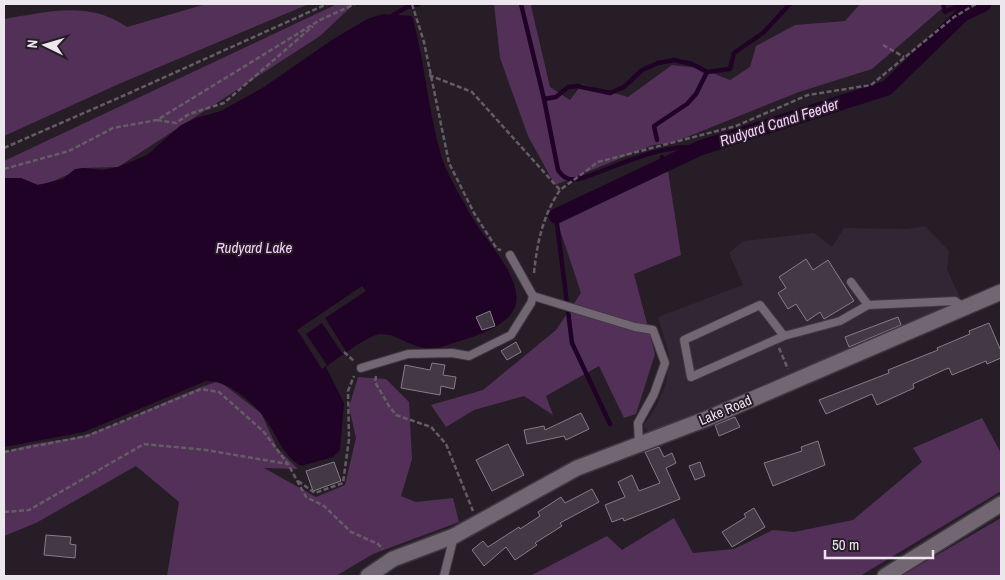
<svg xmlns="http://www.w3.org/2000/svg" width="1005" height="580" font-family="'Archivo Narrow',sans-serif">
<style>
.built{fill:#332634}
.green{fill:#533058}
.water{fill:#210227}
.pier{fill:#261d27}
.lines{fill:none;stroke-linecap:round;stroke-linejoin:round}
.stream{stroke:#210227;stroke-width:4.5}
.canal{stroke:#210227;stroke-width:15}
.building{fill:#423944;stroke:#867c88}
.service-casing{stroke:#403841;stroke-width:10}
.minor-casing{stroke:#403841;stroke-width:18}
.tertiary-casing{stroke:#403841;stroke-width:18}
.path{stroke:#655d66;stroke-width:2.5;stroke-dasharray:5 2.5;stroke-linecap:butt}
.service{stroke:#716672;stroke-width:8}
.minor{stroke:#716672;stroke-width:15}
.tertiary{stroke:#716672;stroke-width:15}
.labels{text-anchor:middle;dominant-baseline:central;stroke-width:4;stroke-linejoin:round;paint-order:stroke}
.street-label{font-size:14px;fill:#ece6ed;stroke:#261d27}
.water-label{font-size:15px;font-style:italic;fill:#f8cdfe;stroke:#261d27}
</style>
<rect width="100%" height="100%" fill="#261d27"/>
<!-- built -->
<polygon class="built" points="925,226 949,251 947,269 960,298 951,308 770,381 650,434 643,426 656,407 666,384 669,354 658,317 743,285 729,253 743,241 814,233 832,247 844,228 908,229"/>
<!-- green -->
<g class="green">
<path d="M206,4H309L121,83L4,136V19C47,12 89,0 127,27Z"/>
<polygon points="337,4 354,4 320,36 118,167 83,168 49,183 37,185 21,178 4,178 4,161"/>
<polygon points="494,4 532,4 531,6 550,87 570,100 582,84 628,97 672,65 700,68 730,80 750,67 756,46 795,25 845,21 860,4 947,4 872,69 799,92 672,143 653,145 555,185 528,136 500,58"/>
<polygon points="668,171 681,255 634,274 655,354 636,414 624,418 599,366 546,396 553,415 524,396 474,410 446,427 431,405 483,390 556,330 581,293 558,224"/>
<path d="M358,377L386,379L409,402L412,459L401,496L416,502L453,498L459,522L373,554L336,576H167L179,502L136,466L36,523L4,536V453C32,440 64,443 94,432C136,417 175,395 219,381L261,413L277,448L298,469L264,468L316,497L345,485L356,438L349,407Z"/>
<polygon points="982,418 1001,453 1001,491 860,576 530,576 607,536 622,550 674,518 693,553 734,549 773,530 794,532 853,520 922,462 913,448"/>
<polygon points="1001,518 1001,576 901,576"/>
</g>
<!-- water -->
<path class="water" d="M383,14L412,16C426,65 428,116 444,164C451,181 462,198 470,214C483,238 521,275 516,303C512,328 466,339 445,346C417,356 399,332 380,334C367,336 338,358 326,367L344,403L340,450L333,457L301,466C283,455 279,440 268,423C257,405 229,380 206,381L84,432L4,447V178H21L38,185L63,179L75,169L83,168L103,170L118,167L147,155L181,125L196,118L221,111L264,87L332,40L367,19Z"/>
<!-- pier -->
<polygon class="pier" points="362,286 366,291 325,318 346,351 342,353 322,323 306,334 327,365 322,369 297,330"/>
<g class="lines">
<!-- stream -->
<g class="stream">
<path d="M521,4L544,99L558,170C564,179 569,180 579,179C618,167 658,143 700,148"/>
<polyline points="943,4 945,12 962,4"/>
<polyline points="393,15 407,7 419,4"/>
<polyline points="544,99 556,97 568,87 577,86 610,93 624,87 642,70 658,63 674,60 692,64 707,72 730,69 734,53 763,33 790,4"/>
<polyline points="657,140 654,126 687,104 696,94 707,72"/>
<polyline points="662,157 664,165"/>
<polyline points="556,216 572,343 610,424"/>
</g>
<!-- canal -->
<polyline class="canal" points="556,216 700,148 887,88 963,14 984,4"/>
</g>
<!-- building -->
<g class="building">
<polygon points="806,259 813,270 828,260 854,301 824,319 820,312 807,321 796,304 788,309 778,293 786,288 779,277"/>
<polygon points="490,311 495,326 482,330 476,317"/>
<polygon points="898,317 901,325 849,347 845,337"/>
<polygon points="989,323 1001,351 1001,358 987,364 986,361 952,375 949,368 946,369 913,384 914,388 877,405 872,394 826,414 819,400 889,373 888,370 938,350 937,348 970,334 969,331"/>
<polygon points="516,342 521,352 507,360 501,351"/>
<polygon points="432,363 445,365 443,375 456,377 454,389 441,386 440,395 401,388 405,365 430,370"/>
<polygon points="581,413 589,429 566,440 564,436 527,444 524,430 544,426 545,430"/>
<polygon points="735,417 740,427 719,436 715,425"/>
<polygon points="818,441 825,465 773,486 764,463 802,451 801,447"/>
<polygon points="508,444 524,475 492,491 476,460"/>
<polygon points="659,447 664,457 672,453 676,463 666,468 680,499 624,521 623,518 612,522 605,505 625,497 618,482 632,475 639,491 660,483 645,452"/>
<polygon points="334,462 341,481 313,491 306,471"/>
<polygon points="700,462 705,476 695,480 689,466"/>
<polygon points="592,489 599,502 560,523 562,526 535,543 537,545 515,560 506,547 484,566 472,550 483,541 488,547 519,527 520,529 540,516 538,512 561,497 565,503"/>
<polygon points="754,508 765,527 732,547 722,532 746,517 744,514"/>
<polygon points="46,535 71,537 70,544 76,545 75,558 44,555"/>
</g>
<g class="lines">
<!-- service casing -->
<g class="service-casing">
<g id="service">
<polyline points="533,296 635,327 653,330 665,363 654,394 638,423 639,444"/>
<polyline points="868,305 955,301 965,308"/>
<polyline points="784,336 760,305 684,340 691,377 784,336 840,321 868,305 851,282"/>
<polyline points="361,368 408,354 452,353 469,356 511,335 531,303 533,296 510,255"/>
<polyline points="444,576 454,536"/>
</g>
</g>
<!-- minor casing -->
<g class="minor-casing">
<polyline id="minor" points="368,576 393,559 454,536 577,468 706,419 1001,292"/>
</g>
<!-- tertiary casing -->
<g class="tertiary-casing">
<polyline id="tertiary" points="885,576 1001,504"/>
</g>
<!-- path -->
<g class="path">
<polyline points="412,4 424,42 449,163 474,213 497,249 501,250"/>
<polyline points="883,45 904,57"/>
<polyline points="429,75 472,92 560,190 598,162 736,126 808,95 871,85 954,17 976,4"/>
<polyline points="157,120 176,123 189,114 224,103 313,26"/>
<polyline points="4,148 125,95 327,4"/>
<polyline points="4,169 69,151 113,128 157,120 320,20 355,4"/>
<path d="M534,273C537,243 543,215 560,190"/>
<polyline points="779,348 788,369"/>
<polyline points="344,352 354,361"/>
<polyline points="376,376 375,382 389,406 396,415 431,427 446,444 473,511"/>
<polyline points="4,452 87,436 201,389 219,392 263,431 288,464 306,497 324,506 351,532 378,544 383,549"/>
<polyline points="298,481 315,493 343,483 349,439 348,391 354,376"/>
<polyline points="4,512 29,510 144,444 206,450 288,464"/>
</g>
<!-- service -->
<use href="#service" class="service"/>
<!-- minor -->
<use href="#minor" class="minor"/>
<!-- tertiary -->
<use href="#tertiary" class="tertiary"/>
</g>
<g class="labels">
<!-- street labels -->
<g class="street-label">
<text transform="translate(725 410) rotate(-23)">Lake Road</text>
</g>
<!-- water labels -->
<g class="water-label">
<text transform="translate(779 122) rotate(-18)">Rudyard Canal Feeder</text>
<text x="254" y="247">Rudyard Lake</text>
</g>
</g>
<!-- border -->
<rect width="1005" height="580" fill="none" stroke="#ece6ed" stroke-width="10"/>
<!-- north arrow -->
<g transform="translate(45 45) rotate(275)" stroke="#261d27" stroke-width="4" paint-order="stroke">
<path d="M0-4L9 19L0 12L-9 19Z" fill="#ece6ed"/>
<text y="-8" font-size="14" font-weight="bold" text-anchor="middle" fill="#ece6ed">N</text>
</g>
<!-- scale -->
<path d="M825 550v8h108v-8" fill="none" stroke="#ece6ed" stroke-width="2.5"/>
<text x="832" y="550" font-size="15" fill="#ece6ed" stroke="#261d27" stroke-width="4" paint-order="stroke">50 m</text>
</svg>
